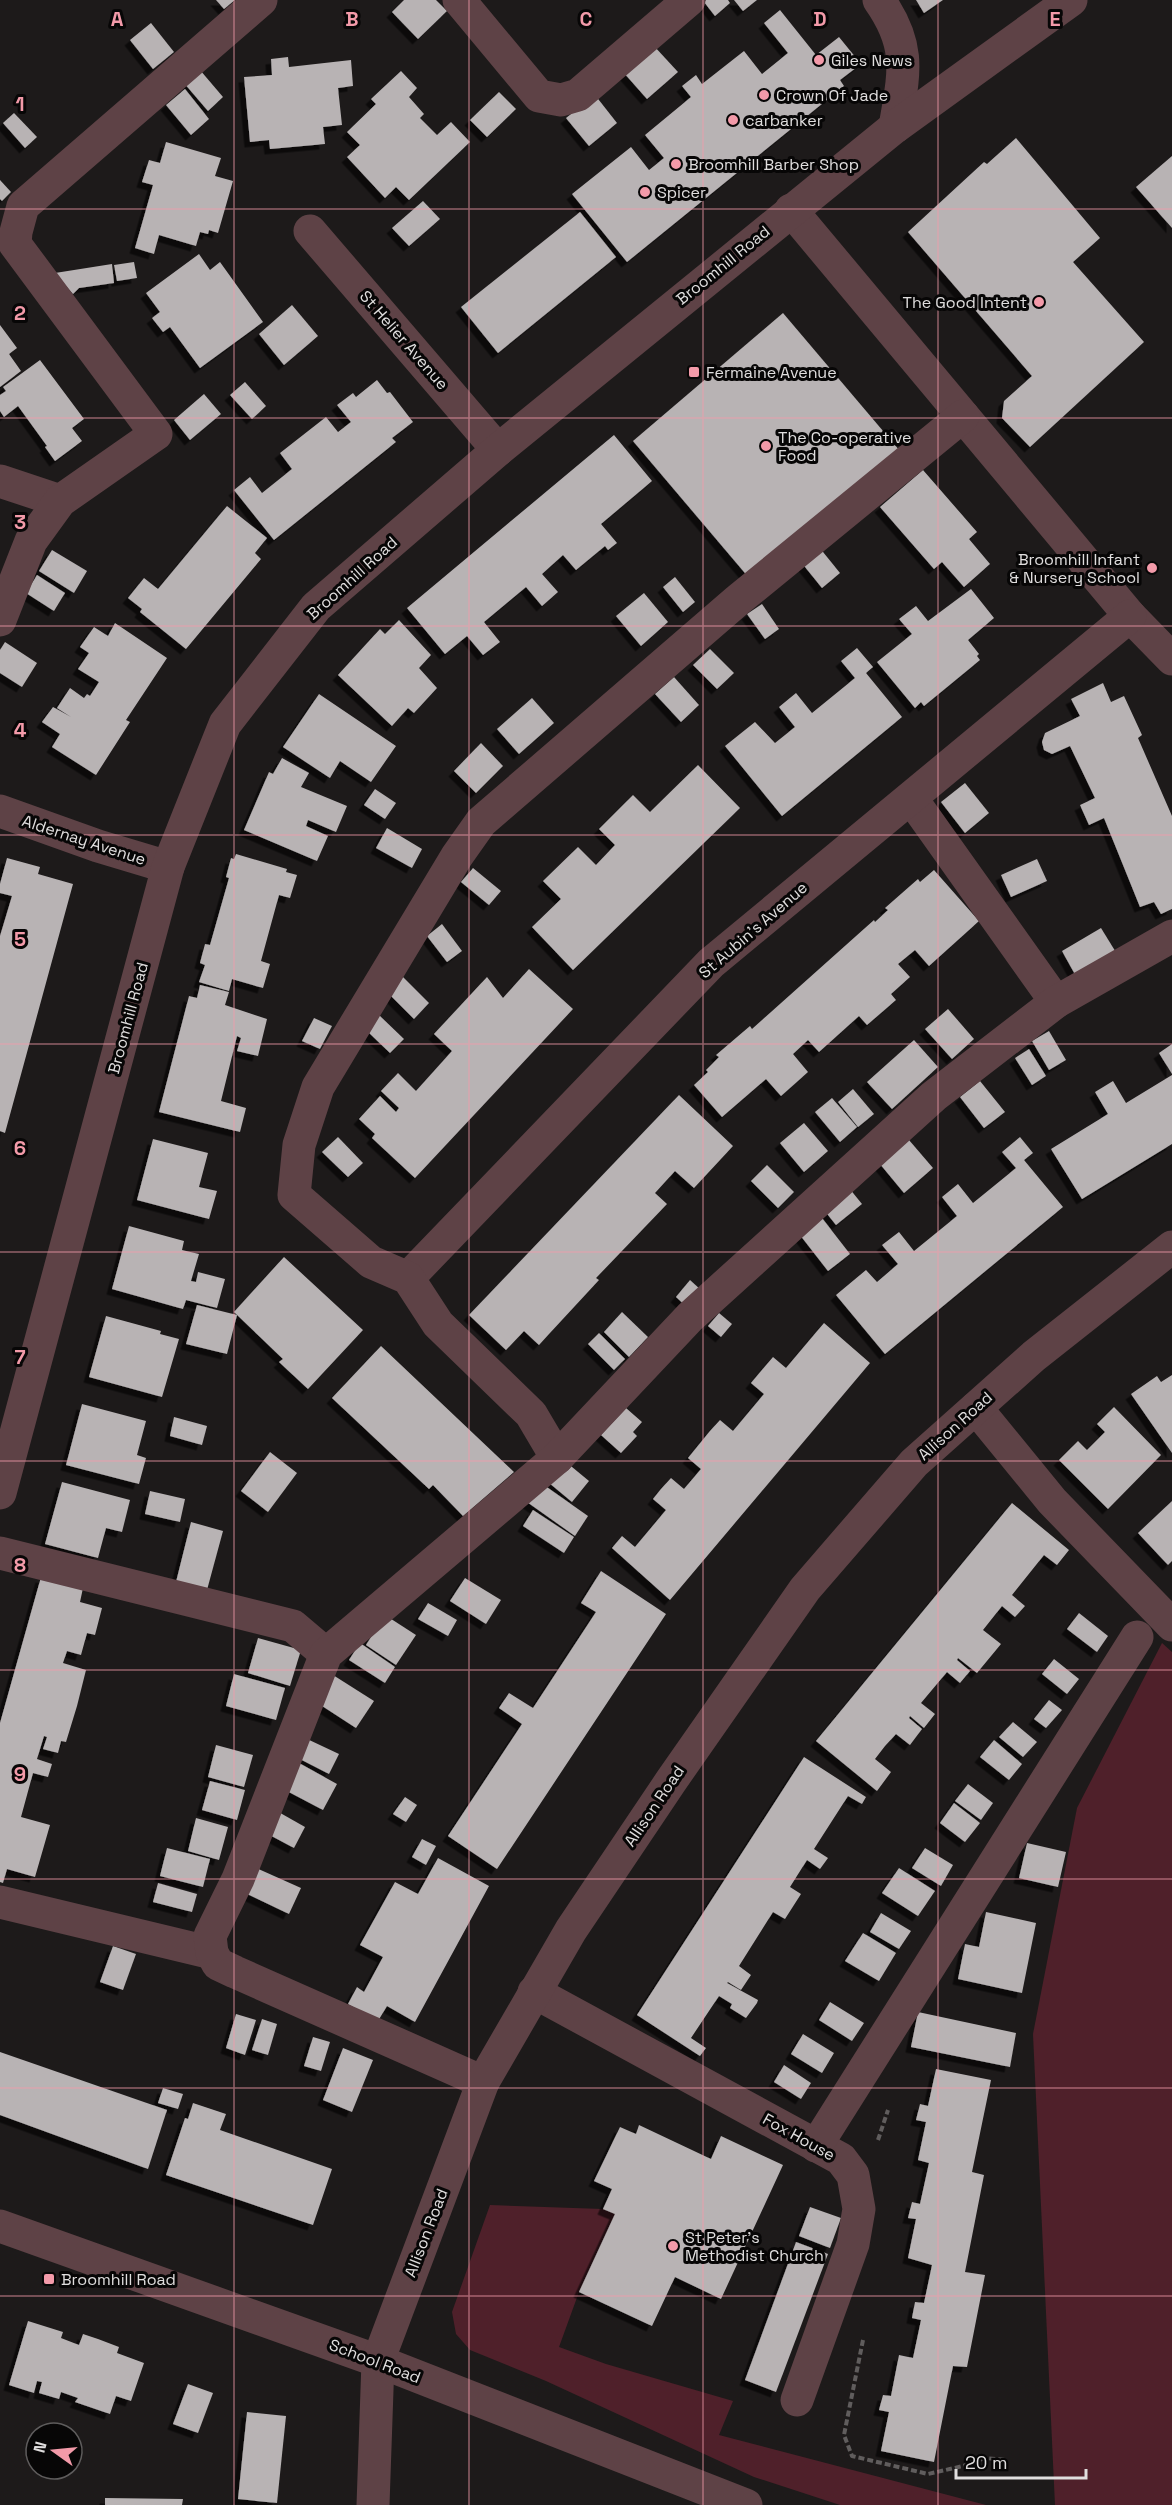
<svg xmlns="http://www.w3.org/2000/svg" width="1172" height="2505" font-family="'Space Grotesk',sans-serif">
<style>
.green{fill:#4f202a}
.building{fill:#b8b3b4;filter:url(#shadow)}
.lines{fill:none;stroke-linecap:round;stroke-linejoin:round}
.path{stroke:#605d5d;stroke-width:4;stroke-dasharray:6 3;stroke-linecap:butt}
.minor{stroke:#5e4246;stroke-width:33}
.grid{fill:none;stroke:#f39aa9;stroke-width:1.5;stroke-opacity:0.55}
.poi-dot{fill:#f39aa9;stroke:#070606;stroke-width:2}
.labels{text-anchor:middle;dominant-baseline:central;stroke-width:6;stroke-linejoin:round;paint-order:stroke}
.poi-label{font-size:16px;fill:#e0dede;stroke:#070606;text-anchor:start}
.street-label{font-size:16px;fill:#e0dede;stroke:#070606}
.grid-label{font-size:20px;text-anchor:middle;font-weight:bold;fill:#f39aa9;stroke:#070606;stroke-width:6;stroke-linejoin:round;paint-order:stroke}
</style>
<defs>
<filter id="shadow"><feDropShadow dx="-5.5" dy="5.5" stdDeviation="0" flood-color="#0009"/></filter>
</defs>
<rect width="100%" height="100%" fill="#1d1a1a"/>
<!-- green -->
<g class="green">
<polygon points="1162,1643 1172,1652 1172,2505 1055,2505 1033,2034 1077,1808"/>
<polygon points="490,2205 603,2209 615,2214 579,2292 559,2347 606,2364 733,2401 719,2435 986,2505 840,2505 754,2477 546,2381 470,2350 456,2334 452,2312"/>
</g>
<!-- building -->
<g class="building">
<polygon points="216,0 235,0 224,9"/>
<polygon points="404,0 436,0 447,11 418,39 392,12"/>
<polygon points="706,0 728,0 730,3 715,16 704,2"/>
<polygon points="734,0 757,0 743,11"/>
<polygon points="916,0 943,0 924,13"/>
<polygon points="780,10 816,55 839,37 861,64 840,80 844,86 627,262 572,194 631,147 649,170 664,158 645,135 691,97 682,86 696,75 702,84 744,51 762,74 788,53 764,23"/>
<polygon points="151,23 174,52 153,69 130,40"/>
<polygon points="654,46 678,72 647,99 624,73"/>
<polygon points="288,57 289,67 351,60 353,86 338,88 342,125 323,127 325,144 270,149 269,140 250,142 244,77 272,75 271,59"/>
<polygon points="200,70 223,97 208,111 184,83"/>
<polygon points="401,71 417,88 409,97 424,114 420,118 437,135 451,122 470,142 409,200 396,187 385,198 347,157 360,145 347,132 376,104 371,99"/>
<polygon points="185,89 209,119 191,135 166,105"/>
<polygon points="499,92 516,109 487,137 470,120"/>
<polygon points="595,95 617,123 589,146 566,118"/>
<polygon points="14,113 37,137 25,148 3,123"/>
<polygon points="1016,138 1100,238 1073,262 1144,342 1030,447 1002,418 1004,401 1032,376 908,232 984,162 987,164"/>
<polygon points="166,142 221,158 215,176 233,181 218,233 209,230 208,234 200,232 196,246 159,235 154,254 135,248 153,185 142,182 149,160 160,163"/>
<polygon points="1172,156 1172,228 1136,187"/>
<polygon points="0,180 11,192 2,201 0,199"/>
<polygon points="423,201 440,219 409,246 392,228"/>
<polygon points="580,212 616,257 498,353 461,307"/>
<polygon points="199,254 210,270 220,262 263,322 200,368 170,327 163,332 152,318 160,312 146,293"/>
<polygon points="134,262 137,278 117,281 114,265"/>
<polygon points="112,264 114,283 79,288 73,294 55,273"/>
<polygon points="292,305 318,336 284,365 259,334"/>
<polygon points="783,313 900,451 750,579 633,441"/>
<polygon points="0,325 17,348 9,354 21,371 0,387"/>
<polygon points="40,360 84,419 72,428 82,441 55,461 45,447 47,446 18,406 4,417 0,411 0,395 6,391 3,387"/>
<polygon points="377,380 387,393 390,392 413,422 392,438 396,442 274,540 234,490 250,477 262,493 292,469 280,453 326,417 338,432 351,422 337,405 353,393 356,397"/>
<polygon points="245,382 266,406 252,419 230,395"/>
<polygon points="204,394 221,414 190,440 174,420"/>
<polygon points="614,435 652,481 601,524 617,543 608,550 605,546 576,570 563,555 542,574 558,592 542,606 526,587 484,622 500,642 483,655 467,636 445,654 407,608"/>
<polygon points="923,470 977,532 969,539 990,564 964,587 942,562 934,569 880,507"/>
<polygon points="227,506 267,538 255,553 261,559 186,649 140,612 142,609 128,598 144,578 158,589"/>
<polygon points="819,547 840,573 822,588 801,562"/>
<polygon points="52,550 87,571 74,593 39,571"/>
<polygon points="37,575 65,593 54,611 26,593"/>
<polygon points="675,577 695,602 683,612 663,587"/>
<polygon points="971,589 994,618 968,640 979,654 977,656 980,660 924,706 921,702 915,708 877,662 912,634 899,619 916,606 928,621"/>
<polygon points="644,593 668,622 641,646 616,616"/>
<polygon points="762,604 779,629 765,639 747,614"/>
<polygon points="399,620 431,655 419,668 437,688 414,713 408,708 392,726 338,675 380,629 385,634"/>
<polygon points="115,623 167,658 126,720 130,722 96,775 52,747 60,734 42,722 53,707 71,717 57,708 70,688 84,698 87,694 90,696 99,682 78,669 89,653 80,647 94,627 108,636"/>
<polygon points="5,642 37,663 22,687 0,673 0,650"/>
<polygon points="857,648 873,667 866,673 902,717 782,816 725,746 755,722 775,743 795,727 779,707 796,693 812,713 855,678 841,661"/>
<polygon points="710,649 734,673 717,689 693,665"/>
<polygon points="674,677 699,705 681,722 655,694"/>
<polygon points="1103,683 1111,702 1124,696 1142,735 1138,738 1172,816 1172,909 1161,914 1154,902 1140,907 1104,818 1089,825 1080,805 1095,798 1070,746 1052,754 1044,750 1042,742 1045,733 1080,716 1071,699"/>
<polygon points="319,694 396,746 371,782 340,761 330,778 283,747"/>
<polygon points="532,698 554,723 519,754 497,729"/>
<polygon points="481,743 503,766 476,793 454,771"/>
<polygon points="282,758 309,773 301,787 347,806 336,832 308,820 306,826 328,836 317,861 244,830 269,772 273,774"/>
<polygon points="698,765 740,808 573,970 532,927 561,899 543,881 578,847 596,865 615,845 599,829 633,795 650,812"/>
<polygon points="965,783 989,813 965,833 941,802"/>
<polygon points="375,789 396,803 385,819 364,805"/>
<polygon points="387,828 422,849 412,868 376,848"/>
<polygon points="236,854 287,869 286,872 297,875 290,898 279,895 261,961 270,964 263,988 232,979 229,991 199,982 205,965 200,963 205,944 210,945 229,878 226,877 231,858 234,859"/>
<polygon points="7,858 40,867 38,874 73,884 5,1133 0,1131 0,936 12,896 0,893 0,884"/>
<polygon points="1037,859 1047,881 1011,897 1001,875"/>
<polygon points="473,868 501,891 489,905 461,882"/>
<polygon points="934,870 979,921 929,966 915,950 898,964 910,977 891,994 896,1000 867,1025 859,1016 819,1052 808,1040 793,1054 808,1072 781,1096 766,1079 722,1117 694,1085 708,1072 706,1070 719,1057 716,1055 750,1026 752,1029 874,920 875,922 888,910 885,908 918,879 920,882"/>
<polygon points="442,924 462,951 447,962 427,936"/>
<polygon points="1101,928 1117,954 1077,978 1062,951"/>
<polygon points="529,969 573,1009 415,1178 372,1138 375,1134 359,1119 380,1096 396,1112 399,1108 381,1091 398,1073 416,1091 452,1051 434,1034 487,977 503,998"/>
<polygon points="402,976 429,1003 414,1019 387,992"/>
<polygon points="200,985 229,992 225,1005 267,1019 258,1056 237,1051 241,1038 237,1036 221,1101 246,1108 240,1132 159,1112 189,996 197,998"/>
<polygon points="948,1009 974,1039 952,1059 925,1029"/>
<polygon points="379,1015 404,1039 390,1053 365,1029"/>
<polygon points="314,1018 332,1026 320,1049 302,1041"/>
<polygon points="1049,1031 1066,1060 1049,1070 1032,1041"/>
<polygon points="914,1040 938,1067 892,1109 867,1082"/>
<polygon points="1172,1044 1172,1074 1159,1053"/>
<polygon points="1029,1049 1046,1076 1032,1085 1015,1058"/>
<polygon points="1172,1075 1172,1144 1082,1199 1051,1149 1108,1114 1095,1092 1113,1081 1126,1103"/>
<polygon points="980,1081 1005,1112 984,1128 960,1097"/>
<polygon points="853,1089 874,1114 858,1127 838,1102"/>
<polygon points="679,1095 733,1146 694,1188 675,1171 655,1193 667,1204 596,1278 599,1280 549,1334 539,1345 524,1331 506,1350 469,1315"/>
<polygon points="832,1098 857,1127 840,1142 815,1112"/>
<polygon points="804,1123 828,1151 804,1172 780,1143"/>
<polygon points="338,1137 363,1163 348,1177 322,1152"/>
<polygon points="1020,1137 1033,1153 1024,1160 1063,1207 885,1354 836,1295 866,1270 877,1282 898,1264 882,1245 899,1232 914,1251 957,1216 942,1197 958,1184 973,1203 1016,1168 1002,1152"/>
<polygon points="153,1139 208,1153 199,1187 217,1191 209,1219 137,1200"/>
<polygon points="909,1140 933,1168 904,1193 880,1164"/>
<polygon points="767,1165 794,1192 778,1208 751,1181"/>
<polygon points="845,1183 862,1204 836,1225 820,1205"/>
<polygon points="822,1218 850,1254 828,1271 800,1235"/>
<polygon points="129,1226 184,1241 182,1250 199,1254 191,1281 196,1282 198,1272 225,1279 217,1308 186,1300 183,1309 112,1289"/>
<polygon points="284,1257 363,1330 308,1389 279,1362 283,1359 234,1312"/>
<polygon points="690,1280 701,1290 687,1307 676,1297"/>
<polygon points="197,1305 237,1315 227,1354 186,1344"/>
<polygon points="622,1312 648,1337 629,1357 604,1332"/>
<polygon points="719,1313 732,1324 721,1337 708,1326"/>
<polygon points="106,1316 161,1331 160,1334 179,1339 162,1397 89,1377"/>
<polygon points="824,1323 870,1363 670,1600 612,1548 622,1536 635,1547 666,1510 653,1499 661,1489 671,1478 684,1489 701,1469 688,1458 710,1431 720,1420 733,1431 764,1394 751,1383 773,1357 786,1368"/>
<polygon points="599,1333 625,1359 614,1370 588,1344"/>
<polygon points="381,1346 514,1472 463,1516 433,1485 429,1489 332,1398"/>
<polygon points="1172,1375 1172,1453 1131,1394 1157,1376 1161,1382"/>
<polygon points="82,1404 146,1421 137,1455 146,1458 139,1484 66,1465"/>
<polygon points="1114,1407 1161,1455 1108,1509 1059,1460 1078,1441 1087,1450 1105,1432 1097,1424"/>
<polygon points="626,1408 642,1422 633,1432 637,1436 621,1453 601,1435"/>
<polygon points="174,1417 207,1426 202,1445 170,1436"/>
<polygon points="270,1452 297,1473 268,1512 241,1491"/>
<polygon points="566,1462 589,1481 572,1502 548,1482"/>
<polygon points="62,1482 130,1500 122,1532 106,1528 98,1558 45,1544"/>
<polygon points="541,1483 588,1516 575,1536 527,1502"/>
<polygon points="150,1491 185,1499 180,1522 145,1514"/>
<polygon points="1172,1501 1172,1561 1168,1565 1138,1533"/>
<polygon points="1012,1503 1069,1550 1057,1565 1044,1555 1012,1595 1025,1606 1015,1617 1002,1606 983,1630 1001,1644 977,1673 958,1658 957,1660 970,1671 960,1683 947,1672 921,1703 935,1714 924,1728 910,1716 909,1718 922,1729 910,1745 896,1734 885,1746 875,1759 891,1772 877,1791 816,1741"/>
<polygon points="533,1510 574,1537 564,1553 523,1526"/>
<polygon points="191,1522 223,1531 207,1590 176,1582"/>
<polygon points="601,1571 666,1614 497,1869 448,1836 522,1724 499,1708 509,1693 533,1708 596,1612 581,1603"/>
<polygon points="41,1577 83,1588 80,1602 102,1608 95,1635 87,1633 81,1655 67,1651 63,1663 86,1670 77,1706 66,1742 61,1741 58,1753 43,1749 47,1737 44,1736 37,1759 52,1764 48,1777 33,1773 21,1817 50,1825 35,1877 7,1869 3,1883 0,1882 0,1723"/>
<polygon points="465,1578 501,1600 486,1624 450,1601"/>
<polygon points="428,1603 457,1620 448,1636 418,1619"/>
<polygon points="1079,1613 1108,1636 1097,1652 1067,1629"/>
<polygon points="385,1615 416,1635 396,1665 366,1645"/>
<polygon points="258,1638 301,1650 290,1686 248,1673"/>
<polygon points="360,1643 395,1667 385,1683 349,1660"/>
<polygon points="1054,1659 1079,1679 1067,1694 1042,1674"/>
<polygon points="234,1674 285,1688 276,1720 226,1706"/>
<polygon points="333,1675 374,1701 356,1728 316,1702"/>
<polygon points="1049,1700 1062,1710 1046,1728 1034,1719"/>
<polygon points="1013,1722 1037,1742 1023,1757 999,1737"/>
<polygon points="305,1738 339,1754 329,1774 296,1757"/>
<polygon points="994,1740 1022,1764 1009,1780 980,1757"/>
<polygon points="216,1745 253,1755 244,1787 208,1777"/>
<polygon points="804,1757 866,1797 862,1804 848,1796 814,1849 828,1858 820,1869 807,1860 790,1887 801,1894 785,1919 773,1912 739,1966 751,1975 741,1990 728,1982 727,1983 758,2000 757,2003 746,2018 730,2008 732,2004 719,1996 691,2038 706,2048 700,2056 637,2015"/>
<polygon points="299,1763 337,1784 323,1810 285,1790"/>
<polygon points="210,1781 245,1790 237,1820 202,1810"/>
<polygon points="968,1784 993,1803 981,1820 955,1801"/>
<polygon points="405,1797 417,1805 406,1822 393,1814"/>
<polygon points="954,1803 980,1823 965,1842 940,1823"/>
<polygon points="275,1810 305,1827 294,1848 264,1832"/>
<polygon points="196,1818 228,1827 219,1860 188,1851"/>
<polygon points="422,1839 436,1846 426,1865 412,1857"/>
<polygon points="1027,1843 1066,1852 1058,1887 1019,1878"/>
<polygon points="167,1848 210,1859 203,1887 160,1876"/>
<polygon points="925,1848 953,1865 941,1886 912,1868"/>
<polygon points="438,1858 489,1886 415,2022 387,2006 378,2021 348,2004 357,1987 364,1992 383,1957 360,1945 395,1882 418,1894"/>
<polygon points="254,1867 301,1888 289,1914 243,1892"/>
<polygon points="899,1868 935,1891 918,1916 882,1893"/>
<polygon points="158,1883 197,1894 192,1912 153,1902"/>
<polygon points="986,1912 1036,1923 1022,1993 958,1979 965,1944 979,1947"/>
<polygon points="881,1913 911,1931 899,1949 870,1932"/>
<polygon points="863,1933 896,1953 879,1981 845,1961"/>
<polygon points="113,1946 136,1954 123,1990 100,1982"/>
<polygon points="830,2002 864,2023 852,2041 819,2020"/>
<polygon points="918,2012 1016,2033 1010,2067 911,2047"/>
<polygon points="236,2014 256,2020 245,2055 226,2048"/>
<polygon points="262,2019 277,2024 268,2055 252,2050"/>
<polygon points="803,2034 834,2053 822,2073 791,2054"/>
<polygon points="313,2037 330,2042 321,2071 304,2066"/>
<polygon points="343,2048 373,2060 352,2112 323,2100"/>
<polygon points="0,2052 167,2110 148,2169 0,2115"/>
<polygon points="784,2065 811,2083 801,2099 774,2082"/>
<polygon points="936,2069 991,2080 972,2172 984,2175 965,2272 985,2275 967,2367 953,2366 934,2462 881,2451 889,2412 879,2410 883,2395 891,2396 899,2355 913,2358 921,2320 912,2318 915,2302 924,2303 932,2265 908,2258 916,2219 908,2218 912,2202 920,2204 929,2163 918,2160 926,2122 916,2120 920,2104 928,2106"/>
<polygon points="163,2088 183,2094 178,2109 158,2103"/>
<polygon points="193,2103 226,2114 220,2130 332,2169 313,2225 166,2175 185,2118 188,2119"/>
<polygon points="639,2125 711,2159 721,2136 783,2165 721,2299 675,2277 652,2326 579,2292 615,2214 603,2209 612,2189 594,2181 620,2127 636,2134"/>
<polygon points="810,2207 841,2218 830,2248 799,2236"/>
<polygon points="796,2242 828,2254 776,2392 745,2380"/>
<polygon points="28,2321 63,2332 61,2338 79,2345 83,2334 98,2339 119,2347 117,2353 144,2363 131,2401 116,2396 110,2414 75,2402 78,2398 61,2392 59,2399 39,2393 42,2382 37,2381 34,2393 9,2385"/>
<polygon points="188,2384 213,2393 198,2433 173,2424"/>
<polygon points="247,2412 286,2416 277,2503 238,2499"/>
<polygon points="105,2498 183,2499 182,2505 105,2505"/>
</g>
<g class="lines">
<!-- path -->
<g class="path">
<polyline points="878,2140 888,2110"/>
<polyline points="863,2340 844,2435 852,2456 928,2474 963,2466 985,2458 1007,2460"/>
</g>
<!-- minor -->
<g class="minor">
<polyline points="459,0 539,96 561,100 578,95 689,0"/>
<path d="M879,0C912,47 904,73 895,127"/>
<polyline points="791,210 1130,616 1172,659"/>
<polyline points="310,231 498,450"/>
<polyline points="0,481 60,501"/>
<polyline points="0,620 31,541 60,501 156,434 15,244 16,232 23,206 261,0"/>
<polyline points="911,798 1056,1002"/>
<polyline points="0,811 98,846 168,867"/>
<polyline points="408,1278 711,963 1130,616"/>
<polyline points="976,1408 1052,1501 1172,1625"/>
<polyline points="557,1458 531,1414 438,1324 408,1278 371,1262 294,1195 299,1145 318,1087 457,856 481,822 738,600 963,416"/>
<polyline points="0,1493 168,867 225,724 316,607 498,450 895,127 1071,0"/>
<polyline points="0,1553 293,1626 326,1654"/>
<polyline points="0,1902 212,1953"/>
<polyline points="534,1992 841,2159 853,2175 859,2209 853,2244 797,2400"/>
<polyline points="483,2082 235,1972 218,1964 212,1953 210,1936 238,1879 326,1654 557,1458 690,1317 934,1096 1056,1002 1172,936"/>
<polyline points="816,2146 1137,1637"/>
<polyline points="0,2226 378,2361 746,2505"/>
<polyline points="373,2505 378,2361 483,2082 571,1930 671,1781 805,1589 914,1463 1034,1356 1172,1247"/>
</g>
</g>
<!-- grid -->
<path class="grid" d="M234,0V2505M469,0V2505M703,0V2505M938,0V2505M0,209H1172M0,418H1172M0,626H1172M0,835H1172M0,1044H1172M0,1252H1172M0,1461H1172M0,1670H1172M0,1879H1172M0,2088H1172M0,2296H1172"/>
<!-- markers -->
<g class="poi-dot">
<circle cx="819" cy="60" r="6"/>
<circle cx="764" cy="95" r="6"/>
<circle cx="733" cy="120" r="6"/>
<circle cx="676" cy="164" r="6"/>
<circle cx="645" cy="192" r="6"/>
<circle cx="1039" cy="302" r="6"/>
<rect x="688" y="366" width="12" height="12" rx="3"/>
<circle cx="766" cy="446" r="6"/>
<circle cx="1152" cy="568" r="6"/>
<circle cx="673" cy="2246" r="6"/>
<rect x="43" y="2273" width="12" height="12" rx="3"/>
</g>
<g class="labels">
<!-- poi labels -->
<g class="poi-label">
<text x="831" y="60">Giles News</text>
<text x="776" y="95">Crown Of Jade</text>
<text x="745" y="120">carbanker</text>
<text x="688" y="164">Broomhill Barber Shop</text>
<text x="657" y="192">Spicer</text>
<text x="1027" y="302" text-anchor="end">The Good Intent</text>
<text x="706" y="372">Fermaine Avenue</text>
<text x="778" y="437">The Co-operative<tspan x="778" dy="18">Food</tspan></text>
<text x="1140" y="559" text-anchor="end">Broomhill Infant<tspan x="1140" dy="18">&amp; Nursery School</tspan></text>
<text x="685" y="2237">St Peter's<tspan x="685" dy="18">Methodist Church</tspan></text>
<text x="61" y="2279">Broomhill Road</text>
</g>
<!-- street labels -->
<g class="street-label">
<text transform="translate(723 265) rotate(-39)">Broomhill Road</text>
<text transform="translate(404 340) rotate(49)">St Helier Avenue</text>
<text transform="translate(352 578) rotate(-42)">Broomhill Road</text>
<text transform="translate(84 840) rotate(18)">Aldernay Avenue</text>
<text transform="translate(753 930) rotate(-41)">St Aubin's Avenue</text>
<text transform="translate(128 1018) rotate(-75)">Broomhill Road</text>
<text transform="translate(955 1426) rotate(-42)">Allison Road</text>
<text transform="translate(654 1806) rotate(-56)">Allison Road</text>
<text transform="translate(799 2137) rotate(29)">Fox House</text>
<text transform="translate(426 2233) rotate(-69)">Allison Road</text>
<text transform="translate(375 2361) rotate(21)">School Road</text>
</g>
</g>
<g class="grid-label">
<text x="117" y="26">A</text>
<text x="352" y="26">B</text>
<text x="586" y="26">C</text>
<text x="820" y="26">D</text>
<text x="1055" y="26">E</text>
<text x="20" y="111">1</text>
<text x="20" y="320">2</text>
<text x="20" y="529">3</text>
<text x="20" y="737">4</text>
<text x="20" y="946">5</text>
<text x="20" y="1155">6</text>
<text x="20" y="1364">7</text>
<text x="20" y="1572">8</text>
<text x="20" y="1781">9</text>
</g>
<!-- north arrow -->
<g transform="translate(54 2451) rotate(285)"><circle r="28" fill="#070606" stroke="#5e5c5c" stroke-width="1.5"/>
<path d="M0-4.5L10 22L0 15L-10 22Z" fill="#f39aa9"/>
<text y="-9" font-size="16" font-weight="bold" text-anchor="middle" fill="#e0dede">N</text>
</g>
<!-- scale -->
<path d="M956 2469v9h130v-9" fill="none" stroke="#e0dede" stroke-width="3"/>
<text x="965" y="2469" font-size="18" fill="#e0dede" stroke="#070606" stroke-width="4.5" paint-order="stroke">20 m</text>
</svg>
